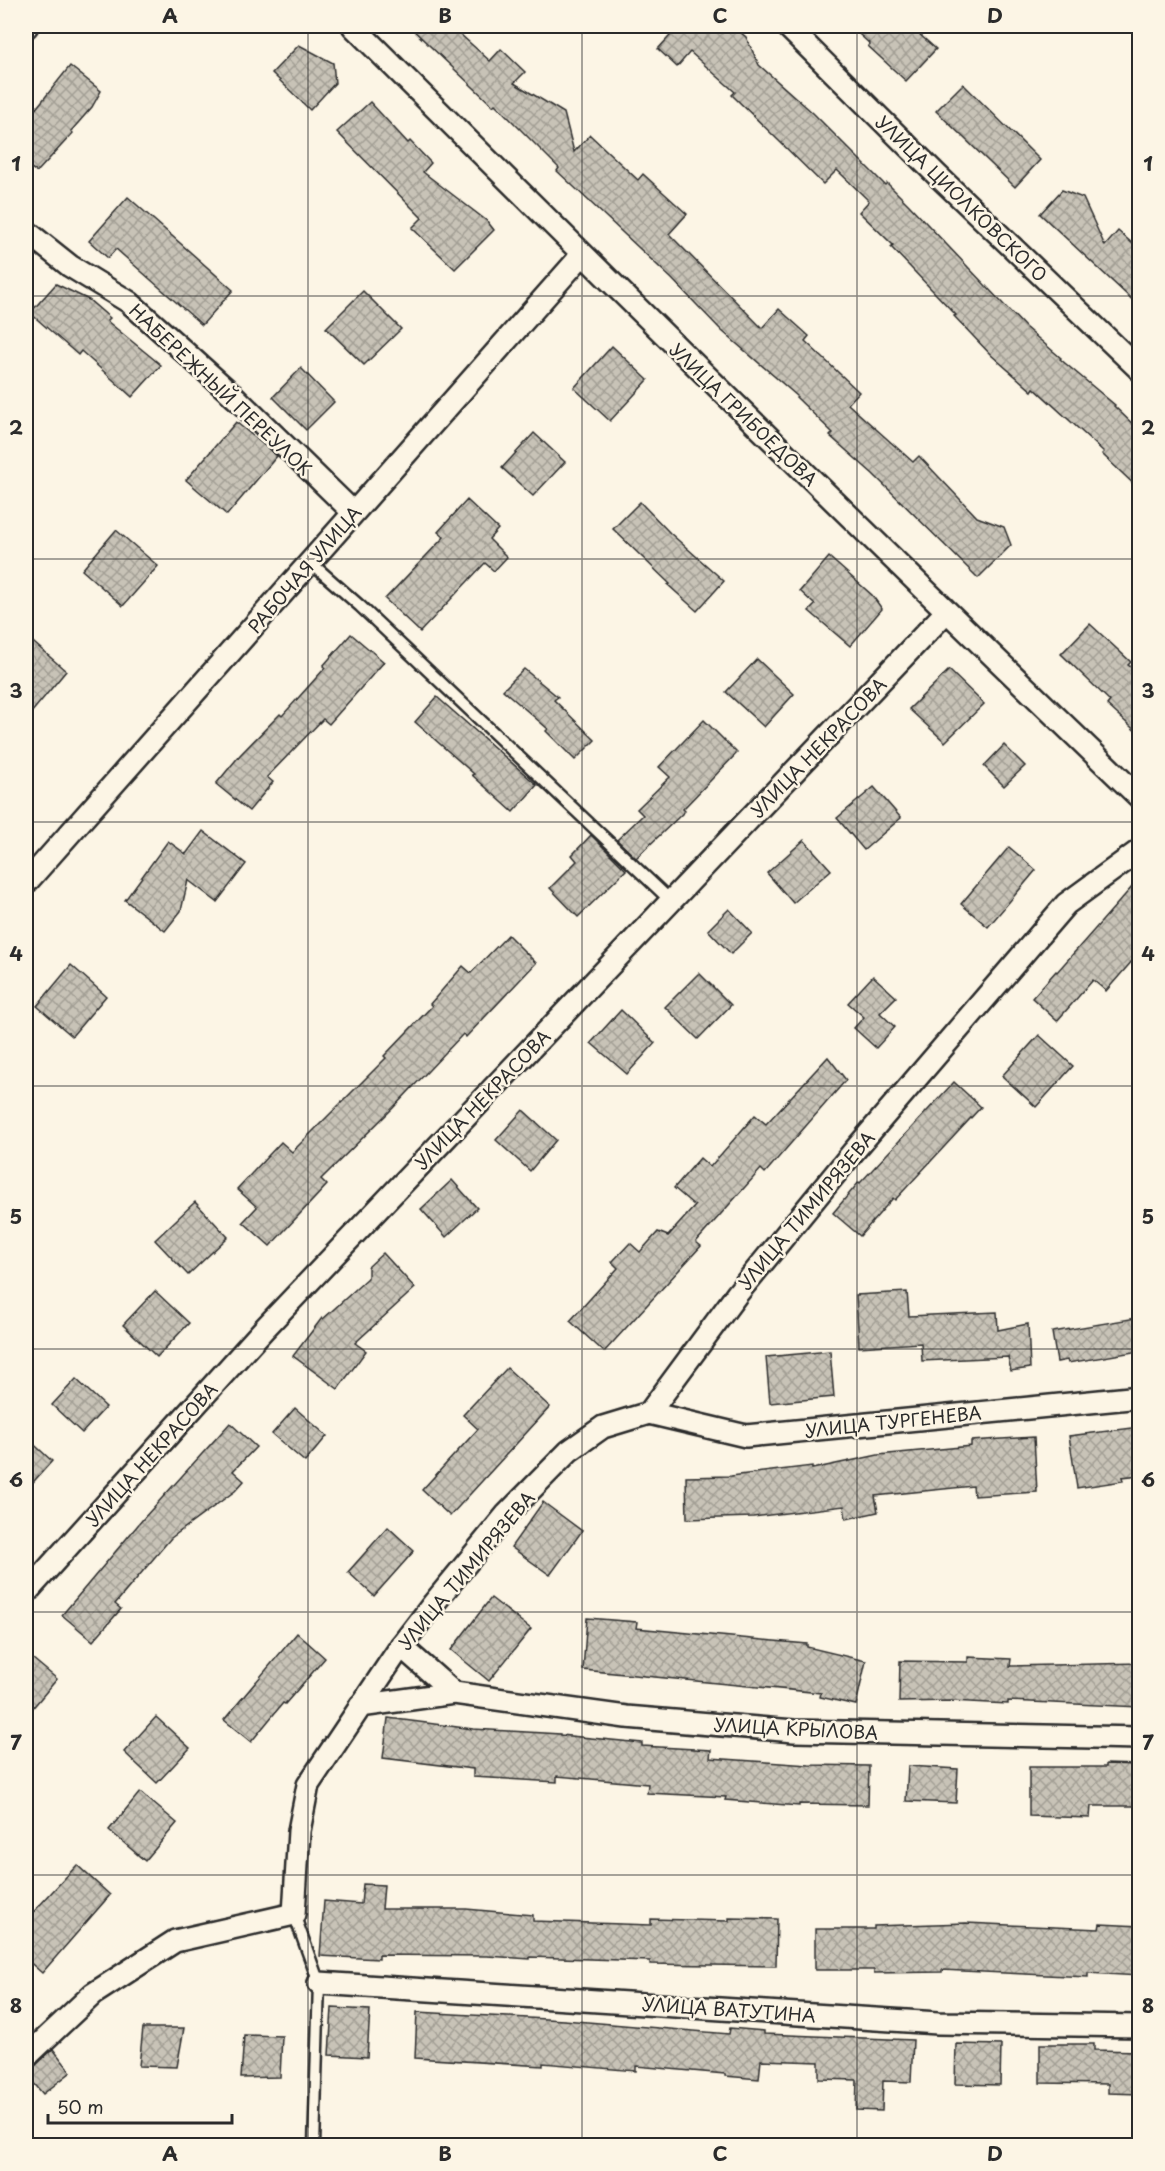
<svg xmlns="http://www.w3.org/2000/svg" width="1165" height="2171" font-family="'Playpen Sans',sans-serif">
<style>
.building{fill:url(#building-cross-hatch);stroke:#2b2b2b;stroke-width:1.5}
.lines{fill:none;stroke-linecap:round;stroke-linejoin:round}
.lane-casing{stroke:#2b2b2b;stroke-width:15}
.street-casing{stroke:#2b2b2b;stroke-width:26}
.lane{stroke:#fcf5e5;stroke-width:10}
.street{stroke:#fcf5e5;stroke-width:21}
.grid{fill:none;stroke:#2b2b2b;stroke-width:1.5;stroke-opacity:0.55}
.labels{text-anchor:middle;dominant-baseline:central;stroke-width:5;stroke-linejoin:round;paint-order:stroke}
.street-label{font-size:18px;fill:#2b2b2b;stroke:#fcf5e5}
.neatline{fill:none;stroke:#2b2b2b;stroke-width:2}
.grid-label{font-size:20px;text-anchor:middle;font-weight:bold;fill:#2b2b2b}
</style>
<defs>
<pattern id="building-cross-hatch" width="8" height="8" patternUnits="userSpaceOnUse" patternTransform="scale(1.5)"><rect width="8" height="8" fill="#c8c3b7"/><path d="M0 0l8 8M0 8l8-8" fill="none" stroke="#a39f95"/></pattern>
</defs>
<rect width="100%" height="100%" fill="#fcf5e5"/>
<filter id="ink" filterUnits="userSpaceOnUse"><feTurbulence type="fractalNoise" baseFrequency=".0167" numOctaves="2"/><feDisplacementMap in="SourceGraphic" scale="12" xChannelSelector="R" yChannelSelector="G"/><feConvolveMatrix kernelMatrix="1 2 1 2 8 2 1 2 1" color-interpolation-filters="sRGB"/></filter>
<g filter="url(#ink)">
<!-- building -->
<g class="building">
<polygon points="409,26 451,26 490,61 501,49 525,72 514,83 564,113 574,152 590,135 638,180 643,174 687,214 669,234 762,328 779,309 809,336 805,341 859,392 848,404 913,462 919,456 977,517 1004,527 1011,545 978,578 873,474 830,436 833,433 796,397 797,396 722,331 672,279 557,171 559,168 495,104 493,106"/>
<polygon points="679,26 733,26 746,37 759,65 813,113 885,185 887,183 909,205 1025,327 1061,358 1060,359 1115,405 1114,406 1140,431 1140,490 1102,454 1104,452 1034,388 1032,391 991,355 954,316 956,315 891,247 893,245 859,212 869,201 837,170 823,184 732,95 735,92 690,52 677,67 658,49"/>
<polygon points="850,26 910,26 936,49 906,81 868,46 870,44"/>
<polygon points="299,45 333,63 335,83 310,110 272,73"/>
<polygon points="70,66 101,91 92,107 71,131 73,133 37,172 26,165 26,121"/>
<polygon points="963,84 1040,160 1015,187 936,111"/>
<polygon points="370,102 408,143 410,141 431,163 423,172 487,221 494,230 455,269 412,228 422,218 337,132"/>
<polygon points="1062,190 1083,198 1105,246 1118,231 1140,250 1140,307 1040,214"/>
<polygon points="128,197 233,290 202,325 116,249 108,258 89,241"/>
<polygon points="56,284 89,300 110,318 107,321 161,365 132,397 81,351 78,355 30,313"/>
<polygon points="363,291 401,329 364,365 326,328"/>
<polygon points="612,346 648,380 610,421 574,388"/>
<polygon points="301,368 334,402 306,430 273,397"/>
<polygon points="236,422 277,456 227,515 186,480"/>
<polygon points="534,433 565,462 533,496 502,468"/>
<polygon points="467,500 498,529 489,539 507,557 494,571 485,563 420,632 385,599 444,537 438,532"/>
<polygon points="640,502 670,533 724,581 697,611 668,585 670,584 613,529"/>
<polygon points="116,530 158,566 123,606 82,570"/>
<polygon points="829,557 872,595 882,609 850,646 809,611 815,605 800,591"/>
<polygon points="1090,624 1131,662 1128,665 1140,675 1140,735 1107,705 1110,701 1061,654"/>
<polygon points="351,634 384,662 329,724 323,719 267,777 273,782 249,811 216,784 240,755 280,714 282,716 325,668 323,666"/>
<polygon points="26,636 66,671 26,719"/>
<polygon points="757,659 794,694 764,727 726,692"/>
<polygon points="524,669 558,697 554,700 595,740 575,760 546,731 548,729 503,690"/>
<polygon points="949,670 984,704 945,742 909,709"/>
<polygon points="437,697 537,785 513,812 472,775 474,774 415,722"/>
<polygon points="704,720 737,753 683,809 685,811 636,858 617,840 643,815 637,809 670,777 659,767"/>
<polygon points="1004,745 1025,766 1004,786 984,766"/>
<polygon points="874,787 901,818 864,850 837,818"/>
<polygon points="203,831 246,864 217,902 188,880 181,911 165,931 125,900 168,841 186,854"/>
<polygon points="591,835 626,870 578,917 550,888 577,861 572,855"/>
<polygon points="804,840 831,870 793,903 767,873"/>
<polygon points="1009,847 1036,870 988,927 961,904"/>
<polygon points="1140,878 1140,952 1106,991 1093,980 1057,1021 1032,998 1056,971 1057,972"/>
<polygon points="729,909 752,933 731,954 708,930"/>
<polygon points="508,935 536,963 466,1037 463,1034 393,1108 321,1179 327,1185 270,1246 243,1222 257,1207 237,1189 281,1142 292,1152 386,1058 384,1056 432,1006 430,1004 463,966 471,973"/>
<polygon points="71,965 106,996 72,1036 37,1006"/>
<polygon points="699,973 731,1005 698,1039 665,1007"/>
<polygon points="873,976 896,997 880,1013 895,1027 876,1048 854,1028 864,1017 848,1003"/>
<polygon points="621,1010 655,1043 627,1074 591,1043"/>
<polygon points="1039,1035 1073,1066 1036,1107 1002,1076"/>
<polygon points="828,1057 846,1080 765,1173 761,1169 696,1242 701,1246 604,1352 570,1321 618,1268 612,1262 630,1243 640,1252 658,1232 668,1236 695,1206 674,1188 700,1158 710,1167 755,1115 766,1124"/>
<polygon points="954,1082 981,1107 895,1200 893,1198 860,1236 833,1213 859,1182 860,1183"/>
<polygon points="523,1110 556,1140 530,1171 496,1140"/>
<polygon points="452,1180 477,1208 446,1237 421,1209"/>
<polygon points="195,1202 228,1237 188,1275 155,1240"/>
<polygon points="383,1253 415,1288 355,1343 366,1351 338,1389 293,1356 322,1318 323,1319 368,1278 368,1267"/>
<polygon points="155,1291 189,1323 157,1357 123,1325"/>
<polygon points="907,1292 909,1316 997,1312 998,1330 1028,1324 1030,1368 1011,1371 1008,1357 922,1361 921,1343 859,1347 856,1295"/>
<polygon points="1136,1318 1140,1351 1068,1363 1067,1360 1057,1362 1052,1332"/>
<polygon points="830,1351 834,1397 770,1403 766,1357"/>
<polygon points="507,1368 550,1407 450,1516 422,1490 478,1429 463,1415"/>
<polygon points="76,1379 106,1407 82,1433 52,1405"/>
<polygon points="295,1408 327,1436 305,1462 272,1434"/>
<polygon points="230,1423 256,1447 233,1471 244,1481 235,1491 171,1538 115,1604 121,1609 93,1641 62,1615 143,1519"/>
<polygon points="1140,1427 1140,1475 1122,1477 1123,1481 1077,1488 1069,1436"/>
<polygon points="26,1437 52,1461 26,1490"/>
<polygon points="1034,1437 1037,1492 974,1496 973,1486 875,1496 878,1512 846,1519 844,1506 753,1517 687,1519 686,1477 731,1476 812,1466 812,1469 878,1455 971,1446 971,1441"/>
<polygon points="543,1502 582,1531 550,1575 511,1547"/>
<polygon points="388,1527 414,1551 374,1596 348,1572"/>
<polygon points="491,1598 531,1629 489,1681 451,1650"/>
<polygon points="587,1618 637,1622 636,1628 807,1644 807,1647 866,1661 856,1705 820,1697 821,1693 583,1670"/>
<polygon points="297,1633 325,1658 285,1704 283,1703 251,1742 224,1720"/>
<polygon points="26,1653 57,1679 26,1716"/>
<polygon points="968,1657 1011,1659 1010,1666 1140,1663 1140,1707 1008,1701 1008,1704 951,1701 899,1702 900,1661 968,1662"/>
<polygon points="156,1717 190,1748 157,1783 124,1752"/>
<polygon points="388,1718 473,1729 560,1734 560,1735 642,1743 642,1746 711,1750 710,1758 809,1765 869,1766 868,1805 799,1804 799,1806 725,1800 726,1797 647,1793 648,1784 557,1776 557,1782 473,1777 473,1769 383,1758"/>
<polygon points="1106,1764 1140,1765 1140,1806 1091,1806 1090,1818 1029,1816 1029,1767 1106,1767"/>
<polygon points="908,1766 958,1769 956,1803 906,1801"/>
<polygon points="140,1792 177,1823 145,1861 109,1830"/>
<polygon points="77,1865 110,1895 42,1973 26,1959 26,1920"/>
<polygon points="363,1884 384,1885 382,1909 466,1909 533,1915 533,1921 651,1925 651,1919 729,1921 729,1918 777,1919 776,1966 650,1964 650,1961 530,1957 530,1959 487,1956 379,1955 379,1959 320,1956 324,1901 361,1904"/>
<polygon points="966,1923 1099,1929 1100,1924 1140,1926 1140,1976 1088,1973 1088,1977 942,1970 942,1972 874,1973 874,1970 815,1970 815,1929 874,1929 874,1926"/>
<polygon points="332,2008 370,2010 367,2057 329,2055"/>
<polygon points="417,2012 564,2020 729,2034 730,2028 764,2031 764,2034 913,2040 911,2082 883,2081 882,2111 856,2110 857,2080 819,2079 819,2062 761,2060 759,2079 725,2076 725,2074 636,2066 636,2071 543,2063 543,2066 415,2058"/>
<polygon points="143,2028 184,2028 177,2067 139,2066"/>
<polygon points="244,2035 282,2036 280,2077 241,2078"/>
<polygon points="956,2044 1001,2045 1000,2085 955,2084"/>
<polygon points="1040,2044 1094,2044 1094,2050 1140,2051 1140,2094 1108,2093 1108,2084 1040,2083"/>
<polygon points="53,2049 71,2072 43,2094 26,2074 26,2069 35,2066"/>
</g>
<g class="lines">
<!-- lane casing -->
<g class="lane-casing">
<g id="lane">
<polyline points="310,562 360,606 671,901"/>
<polyline points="294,1914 319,1983 314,2146"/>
</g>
</g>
<!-- street casing -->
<g class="street-casing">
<g id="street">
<path d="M353,26C613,285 875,543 1140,798"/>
<polyline points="787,26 936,174 1140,370"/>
<polyline points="26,27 27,26"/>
<polyline points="26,231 70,266 129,302 237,399 353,512"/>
<polyline points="26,883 582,255"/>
<polyline points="649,1413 746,1436 1140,1397"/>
<polyline points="26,1593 264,1329 946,612"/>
<polyline points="401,1646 454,1693"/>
<polyline points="360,1706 454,1693 626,1717 794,1731 1140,1738"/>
<polyline points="319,1983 938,2023 1140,2026"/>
<polyline points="26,2057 93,1994 175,1941 294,1914 299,1831 308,1785 401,1646 434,1603 507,1514 569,1451 603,1427 649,1413 737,1294 854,1151 1066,904 1140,850"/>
</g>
</g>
<!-- lane -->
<use href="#lane" class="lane"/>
<!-- street -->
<use href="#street" class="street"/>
</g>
</g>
<!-- grid -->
<path class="grid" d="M308,26V2146M582,26V2146M857,26V2146M26,296H1140M26,559H1140M26,822H1140M26,1086H1140M26,1349H1140M26,1612H1140M26,1875H1140"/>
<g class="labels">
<!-- street labels -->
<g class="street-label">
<text transform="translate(962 198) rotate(44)">УЛИЦА ЦИОЛКОВСКОГО</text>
<text transform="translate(221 389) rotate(43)">НАБЕРЕЖНЫЙ ПЕРЕУЛОК</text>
<text transform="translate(744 414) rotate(44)">УЛИЦА ГРИБОЕДОВА</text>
<text transform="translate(304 569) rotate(-49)">РАБОЧАЯ УЛИЦА</text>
<text transform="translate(818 747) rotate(-46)">УЛИЦА НЕКРАСОВА</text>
<text transform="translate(482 1099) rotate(-46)">УЛИЦА НЕКРАСОВА</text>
<text transform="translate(806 1210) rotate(-50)">УЛИЦА ТИМИРЯЗЕВА</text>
<text transform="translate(893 1421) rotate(-6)">УЛИЦА ТУРГЕНЕВА</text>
<text transform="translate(151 1454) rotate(-48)">УЛИЦА НЕКРАСОВА</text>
<text transform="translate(466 1570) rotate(-50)">УЛИЦА ТИМИРЯЗЕВА</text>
<text transform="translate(796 1728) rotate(3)">УЛИЦА КРЫЛОВА</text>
<text transform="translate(729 2009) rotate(4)">УЛИЦА ВАТУТИНА</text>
</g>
</g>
<!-- margin -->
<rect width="1165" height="2171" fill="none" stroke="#fcf5e5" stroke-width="66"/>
<!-- scale -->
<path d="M48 2114v9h184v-9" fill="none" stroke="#2b2b2b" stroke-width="3"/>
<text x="57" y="2114" font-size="18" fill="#2b2b2b" stroke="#fcf5e5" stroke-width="4.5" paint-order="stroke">50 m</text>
<rect x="33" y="33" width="1099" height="2105" class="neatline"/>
<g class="grid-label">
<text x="170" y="23">A</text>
<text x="445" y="23">B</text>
<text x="720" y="23">C</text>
<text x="995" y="23">D</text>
<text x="16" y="171">1</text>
<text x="1148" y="171">1</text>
<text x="16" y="435">2</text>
<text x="1148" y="435">2</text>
<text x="16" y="698">3</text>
<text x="1148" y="698">3</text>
<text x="16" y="961">4</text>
<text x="1148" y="961">4</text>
<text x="16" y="1224">5</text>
<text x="1148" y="1224">5</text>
<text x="16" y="1487">6</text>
<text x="1148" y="1487">6</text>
<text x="16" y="1750">7</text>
<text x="1148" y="1750">7</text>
<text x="16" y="2013">8</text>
<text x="1148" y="2013">8</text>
<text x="170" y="2161">A</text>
<text x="445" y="2161">B</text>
<text x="720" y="2161">C</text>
<text x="995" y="2161">D</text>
</g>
</svg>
